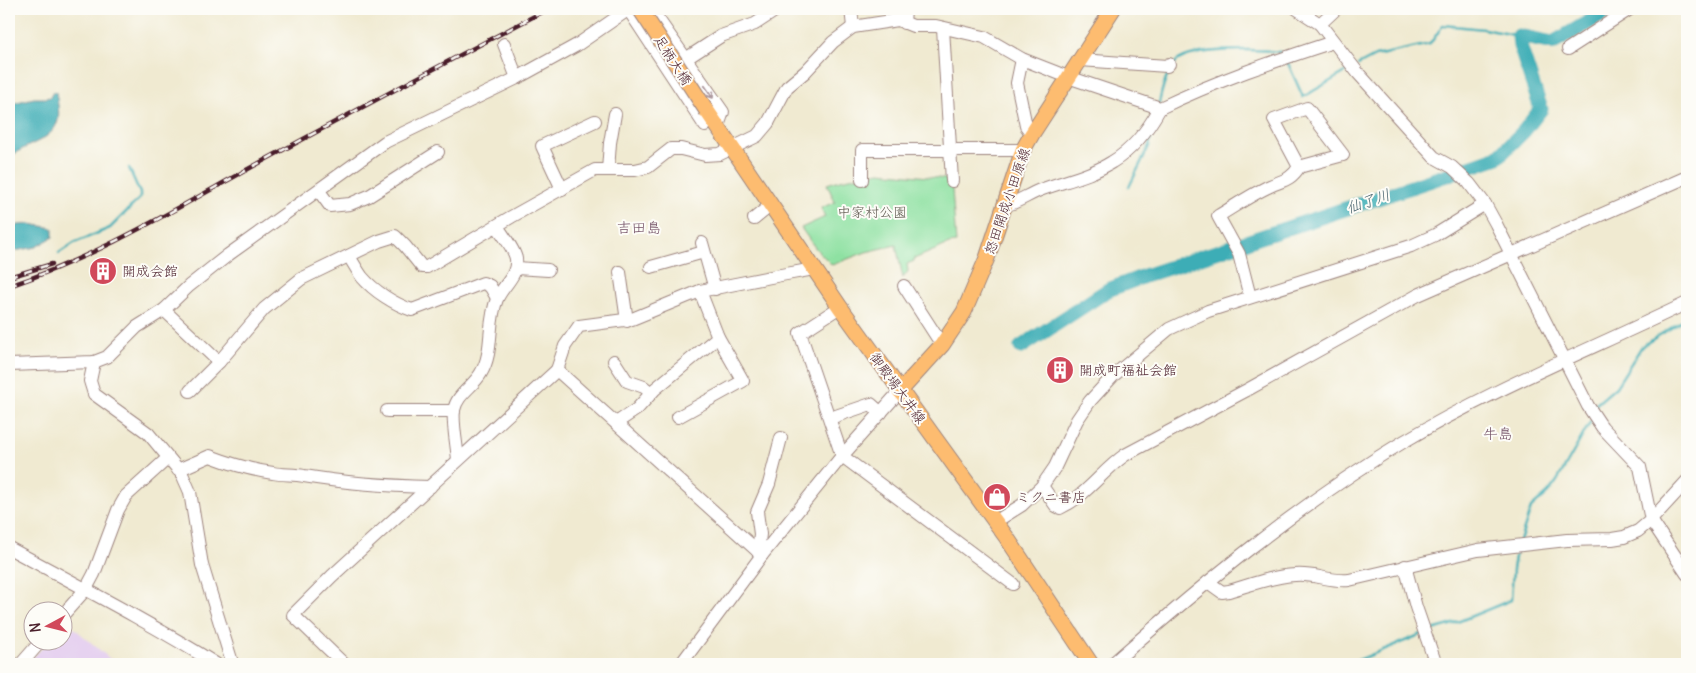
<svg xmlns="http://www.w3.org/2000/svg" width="1696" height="673" font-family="Delius,'Klee One',sans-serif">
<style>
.built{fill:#e6d2f0}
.green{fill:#8ee1a2;stroke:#6c8066}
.water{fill:#3cadb6;stroke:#436670}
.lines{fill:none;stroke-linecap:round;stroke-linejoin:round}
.stream{stroke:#3cadb6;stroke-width:2.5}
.river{stroke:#3cadb6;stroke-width:15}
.minor-casing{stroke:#9d847e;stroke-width:14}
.major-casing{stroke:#9d847e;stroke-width:17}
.minor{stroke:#fff;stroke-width:12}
.major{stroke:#fdbc6f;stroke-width:15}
.rail-casing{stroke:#4a1f2b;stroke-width:4.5}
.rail{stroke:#fdfcf7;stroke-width:2.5;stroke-dasharray:8;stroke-linecap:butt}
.major-bridge-casing{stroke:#9d847e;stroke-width:17;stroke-linecap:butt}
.major-bridge{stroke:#fdbc6f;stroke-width:15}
.oneway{stroke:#ae9aa0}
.labels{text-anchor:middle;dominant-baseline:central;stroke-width:4;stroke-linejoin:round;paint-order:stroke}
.street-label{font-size:14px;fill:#4a1f2b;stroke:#fdfcf7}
.park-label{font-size:14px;fill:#5e594f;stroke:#fdfcf7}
.poi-label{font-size:14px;fill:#4a1f2b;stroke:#fdfcf7;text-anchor:start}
.water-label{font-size:15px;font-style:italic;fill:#445f6a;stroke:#fdfcf7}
.neighbourhood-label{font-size:15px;fill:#745268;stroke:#fdfcf7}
</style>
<rect width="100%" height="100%" fill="#fdfcf7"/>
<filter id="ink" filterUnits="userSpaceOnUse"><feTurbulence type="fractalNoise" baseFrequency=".02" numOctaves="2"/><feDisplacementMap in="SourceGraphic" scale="10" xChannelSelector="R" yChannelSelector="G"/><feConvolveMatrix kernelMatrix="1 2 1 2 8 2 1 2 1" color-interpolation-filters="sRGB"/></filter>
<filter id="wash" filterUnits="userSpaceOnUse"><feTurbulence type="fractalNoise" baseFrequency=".0096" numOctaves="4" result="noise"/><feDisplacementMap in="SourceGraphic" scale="20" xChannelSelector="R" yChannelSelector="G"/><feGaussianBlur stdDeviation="1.12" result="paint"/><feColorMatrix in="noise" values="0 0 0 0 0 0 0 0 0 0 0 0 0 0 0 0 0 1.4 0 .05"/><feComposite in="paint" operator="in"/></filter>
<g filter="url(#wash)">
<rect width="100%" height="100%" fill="#f0ead1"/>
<!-- built -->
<polygon class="built" points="67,622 116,664 27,664 49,641 62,640 63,626"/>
<!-- green -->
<polygon class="green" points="880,172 947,179 946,181 952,189 956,243 949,244 914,259 914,261 907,264 908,271 903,278 896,245 866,252 832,265 816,249 801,228 825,217 821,208 835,202 827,184 840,180"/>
<!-- water -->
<g class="water">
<path d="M53,92H56C57,100 60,112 58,120C52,143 23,143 9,159V104L34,98H45L50,97Z"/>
<polygon points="30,224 53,228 53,237 36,247 9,252 9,230 18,225"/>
</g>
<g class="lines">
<!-- stream -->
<g class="stream">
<polyline points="1287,61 1303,97 1351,69"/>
<polyline points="1358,65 1375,56 1430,44 1443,25 1484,29 1519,36"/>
<path d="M1159,103C1162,90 1166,71 1177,61C1194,48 1258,49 1280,52L1282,55"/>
<polyline points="1129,187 1149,146 1152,131"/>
<polyline points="59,253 74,243 110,228 140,198 140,193 129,168"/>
<polyline points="1594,406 1616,387 1642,346 1687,318"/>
<polyline points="1520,541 1531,508 1548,493 1557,481 1591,421"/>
<polyline points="1429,631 1450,625 1511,600 1513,569 1516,551"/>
<polyline points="1349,664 1422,634"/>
</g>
<!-- river -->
<polyline class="river" points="1021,347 1108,290 1147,275 1435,179 1498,157 1524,131 1541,109 1520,46 1519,36 1553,43 1611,9"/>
</g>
</g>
<g filter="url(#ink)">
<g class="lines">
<!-- minor casing -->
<g class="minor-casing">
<g id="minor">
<polyline points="628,9 705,126"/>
<polyline points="651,9 723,112 718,126"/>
<polyline points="851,9 853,27"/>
<polyline points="1297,9 1320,24 1358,73 1434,157 1452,167 1469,183 1485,204 1496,224 1588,406 1602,427 1640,467 1651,520 1687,574"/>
<polyline points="904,23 905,9"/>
<polyline points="1320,24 1336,9"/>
<polyline points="943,28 952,181"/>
<polyline points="504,44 517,78"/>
<polyline points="1568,49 1630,9"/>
<polyline points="1022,59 1017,83 1026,126 1032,134"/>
<polyline points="1080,60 1167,66 1169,64"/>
<polyline points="681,64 687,58 721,36 755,24 778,9"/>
<polyline points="608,170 610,143 615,114"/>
<polyline points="862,180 862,150 1023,150"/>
<polyline points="562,189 542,146 595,121"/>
<polyline points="319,191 330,206 350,204 369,196 438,152"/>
<path d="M1005,206C1018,202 1028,195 1040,190C1064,181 1090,176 1112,162C1132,150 1149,128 1160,108"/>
<polyline points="754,219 771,205"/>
<polyline points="702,243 715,289"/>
<path d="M349,256C353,263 357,270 362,277C374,291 394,304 412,310L483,283L490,286L497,298"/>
<polyline points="651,267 704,252"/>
<polyline points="516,268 548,270"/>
<polyline points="620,272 627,321"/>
<polyline points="904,286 942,345"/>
<path d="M1250,297L1239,254L1218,216C1235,206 1252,194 1270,186C1283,180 1290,181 1299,167L1343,155L1307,108L1274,120L1299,167"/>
<polyline points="840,307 800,333 842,456 1013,584"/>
<polyline points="164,310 219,362"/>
<polyline points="614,361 627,381 644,387 651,393"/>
<polyline points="94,362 90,381 94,394 148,433 182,474 190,492 202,565 231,659 230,664"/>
<polyline points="9,365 94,362 107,357 137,327 164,310 189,286 228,255 385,142 517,78 577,45 629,9"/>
<polyline points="557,370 565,346 579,326 632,319 700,291"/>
<path d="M190,391L219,362L264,309L301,279L379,241L395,236L405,246L422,267H427L511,217L595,170H635L648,167L671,149H681L705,155L720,154L757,136L768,123L787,87L805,72L833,42L853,27L898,20L913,26H936L984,37L1022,59L1068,77L1160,108C1216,81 1274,61 1333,42"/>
<polyline points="387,411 454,411"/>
<polyline points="678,417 743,381 718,337 700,291 781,275 814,269"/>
<polyline points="830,418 871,404 881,413"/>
<polyline points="616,423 637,409 655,389 718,337"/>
<path d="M458,460C457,446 452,422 454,410C457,394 473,387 481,373C494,352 487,323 497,299C503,285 518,276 516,259C515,250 502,234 497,226"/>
<path d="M178,470L210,456C231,464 251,470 273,473C283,475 294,474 304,476C346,483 387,486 430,487"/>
<path d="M1042,486L1056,506L1060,508C1086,496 1102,471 1125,455L1247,390L1418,295L1687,177"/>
<polyline points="995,522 1022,505 1042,486 1055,467 1077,420 1090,401 1113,376 1169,329 1208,311 1411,246 1435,235 1485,204"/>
<path d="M9,548C79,586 149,622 216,664"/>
<polyline points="758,552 760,534 757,512 769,484 781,438"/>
<polyline points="1405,566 1416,607 1434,659 1434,664"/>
<path d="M1208,582L1222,592L1229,591C1250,585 1273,576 1295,575C1314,573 1330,582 1349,580L1478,550L1567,540L1612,539L1624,537L1638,531L1651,520L1687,481"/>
<polyline points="62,616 86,589 94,574 118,510 126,496 168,458"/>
<polyline points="21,664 42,640"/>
<polyline points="344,664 293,615 332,576 557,370 762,555"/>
<polyline points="681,664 762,555 842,456 900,391"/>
<path d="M1112,664C1203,584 1298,505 1403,442C1494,388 1592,349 1687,303"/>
</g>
</g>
<!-- major casing -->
<g class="major-casing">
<g id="major">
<polyline points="707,111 840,307 1007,538 1091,664"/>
<polyline points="900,391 942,345 964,312 987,258 1023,150 1032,134 1113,9"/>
</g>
</g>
<!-- minor -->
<use href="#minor" class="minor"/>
<!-- major -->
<use href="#major" class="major"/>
<!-- rail casing -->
<g class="rail-casing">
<g id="rail">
<polyline points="9,277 52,264"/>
<path d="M9,286C94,258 172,211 250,168C349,114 448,61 548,9"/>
</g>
</g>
<!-- rail -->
<use href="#rail" class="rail"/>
<!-- major-bridge casing -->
<g class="major-bridge-casing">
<polyline id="major-bridge" points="640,9 707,111"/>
</g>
<!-- major-bridge -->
<use href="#major-bridge" class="major-bridge"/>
</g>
<!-- one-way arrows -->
<defs><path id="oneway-shaft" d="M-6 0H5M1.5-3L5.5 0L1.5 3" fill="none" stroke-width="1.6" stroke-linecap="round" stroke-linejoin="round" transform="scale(1.25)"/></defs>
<use class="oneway" href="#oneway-shaft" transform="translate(709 92) rotate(56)"/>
</g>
<!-- icons -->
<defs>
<g id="building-disc" transform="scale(1.4375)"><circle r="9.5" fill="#d1495b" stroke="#fdfcf7"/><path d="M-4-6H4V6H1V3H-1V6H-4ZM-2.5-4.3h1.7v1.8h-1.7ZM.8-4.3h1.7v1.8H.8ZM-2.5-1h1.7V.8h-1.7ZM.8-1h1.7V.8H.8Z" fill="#fff"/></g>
<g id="shop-disc" transform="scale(1.4375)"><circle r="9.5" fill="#d1495b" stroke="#fdfcf7"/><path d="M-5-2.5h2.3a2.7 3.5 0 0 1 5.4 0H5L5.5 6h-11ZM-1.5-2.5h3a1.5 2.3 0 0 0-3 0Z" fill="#fff"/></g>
</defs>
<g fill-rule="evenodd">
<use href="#building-disc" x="103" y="271"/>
<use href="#building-disc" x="1060" y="370"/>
<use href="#shop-disc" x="997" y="497"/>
</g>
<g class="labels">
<!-- street labels -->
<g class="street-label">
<text transform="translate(673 60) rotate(57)">足柄大橋</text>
<text transform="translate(1007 201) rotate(-71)">怒田開成小田原線</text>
<text transform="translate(898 388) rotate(54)">御殿場大井線</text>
</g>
<!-- park labels -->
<g class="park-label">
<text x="872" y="212">中家村公園</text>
</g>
<!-- poi labels -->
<g class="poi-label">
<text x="122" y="271">開成会館</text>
<text x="1079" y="370">開成町福祉会館</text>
<text x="1016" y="497">ミクニ書店</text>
</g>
<!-- water labels -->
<g class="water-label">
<text transform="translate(1368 201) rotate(-19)">仙了川</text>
</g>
<!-- neighbourhood labels -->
<g class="neighbourhood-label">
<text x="639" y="227">吉田島</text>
<text x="1498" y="433">牛島</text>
</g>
</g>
<!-- margin -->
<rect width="1696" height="673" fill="none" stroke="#fdfcf7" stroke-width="30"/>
<!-- north arrow -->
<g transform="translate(48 626) rotate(263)"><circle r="24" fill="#fdfcf7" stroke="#b5a4a5"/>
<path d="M0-4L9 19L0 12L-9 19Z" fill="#d1495b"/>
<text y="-8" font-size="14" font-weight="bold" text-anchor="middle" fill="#4a1f2b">N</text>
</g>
</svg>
